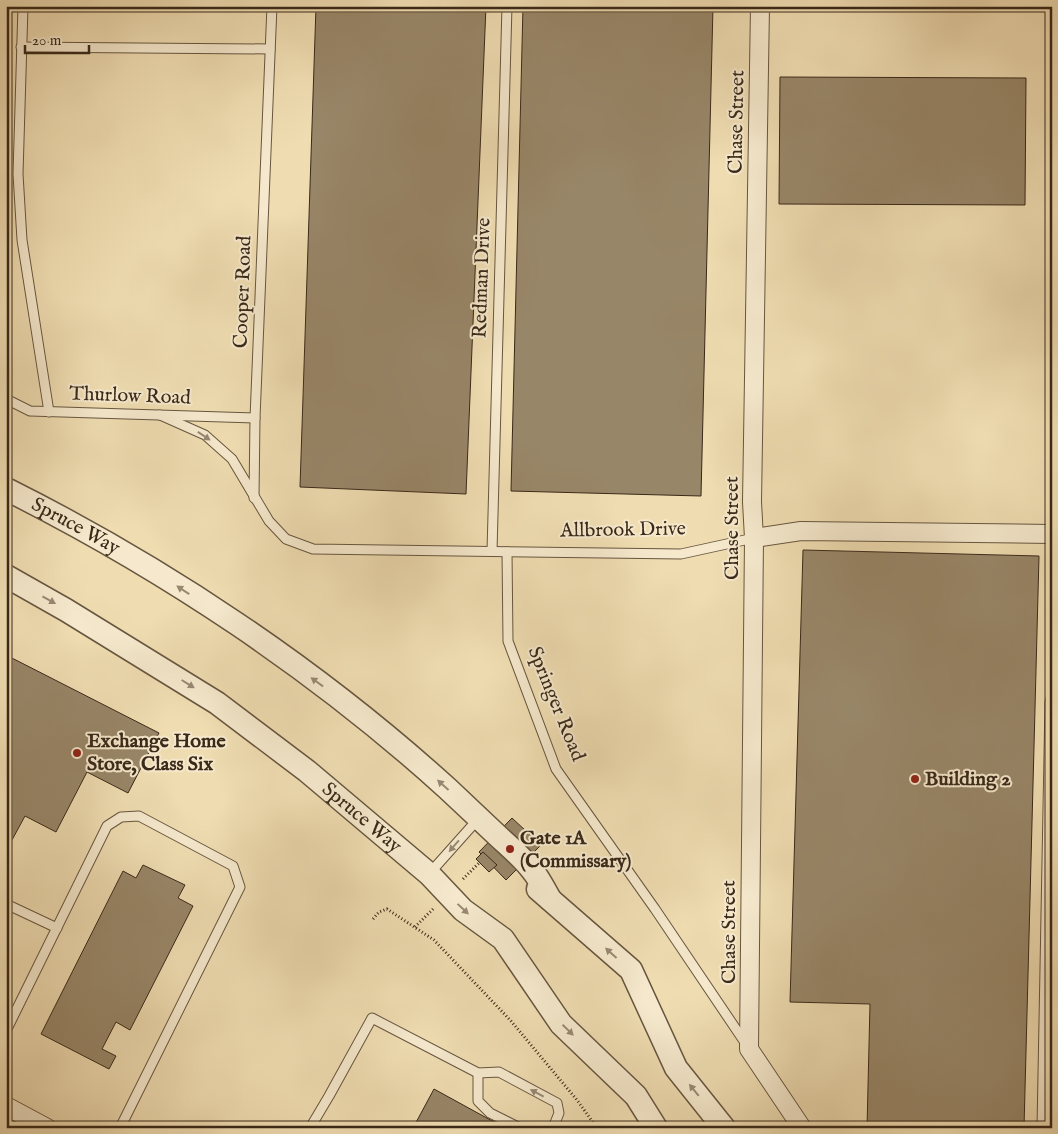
<svg xmlns="http://www.w3.org/2000/svg" width="1058" height="1134" font-family="'IM FELL English',serif">
<style>
.building{fill:#988668;stroke:#3a2919}
.lines{fill:none;stroke-linecap:round;stroke-linejoin:round}
.service-casing{stroke:#67563f;stroke-width:11}
.minor-casing{stroke:#67563f;stroke-width:20}
.tertiary-casing{stroke:#67563f;stroke-width:25}
.path{stroke:#3a2919;stroke-width:3;stroke-dasharray:1 2.5;stroke-linecap:butt}
.service{stroke:#f5e8cc;stroke-width:9}
.minor{stroke:#f5e8cc;stroke-width:18}
.tertiary{stroke:#f5e8cc;stroke-width:22}
.oneway{fill:#988872}
.poi-dot{fill:#8f2418;stroke:#f5e8cc;stroke-width:2}
.labels{text-anchor:middle;dominant-baseline:central;stroke-width:4;stroke-linejoin:round;paint-order:stroke}
.street-label{font-size:20px;fill:#3a2919;stroke:#f5e8cc}
.poi-label{font-size:20px;font-weight:bold;fill:#3a2919;stroke:#f5e8cc;text-anchor:start}
</style>
<rect width="100%" height="100%" fill="#efdcb1"/>
<filter id="stains"><feTurbulence type="fractalNoise" baseFrequency=".004" numOctaves="4"/><feColorMatrix values="0 0 0 0 .2 0 0 0 0 .09 0 0 0 0 .02 0 0 0 .5 -.17"/></filter>
<radialGradient id="worn" r=".72"><stop offset=".6" stop-color="#630" stop-opacity="0"/><stop offset="1" stop-color="#630" stop-opacity=".3"/></radialGradient>
<!-- building -->
<g class="building">
<polygon points="316,6 486,6 466,494 300,487"/>
<polygon points="523,6 713,6 701,496 511,491"/>
<polygon points="780,77 1026,78 1025,205 779,204"/>
<polygon points="803,550 1039,556 1024,1128 867,1128 870,1004 790,1002"/>
<polygon points="6,655 159,733 128,793 87,772 56,832 25,816 6,851"/>
<polygon points="512,818 541,845 506,880 479,852"/>
<polygon points="483,852 497,865 489,872 476,859"/>
<polygon points="143,865 185,885 178,898 193,906 130,1030 116,1022 102,1049 116,1056 109,1069 41,1034 123,871 136,878"/>
<polygon points="434,1089 505,1128 413,1128"/>
</g>
<g class="lines">
<!-- service casing -->
<g class="service-casing">
<g id="service">
<polyline points="23,6 18,174 22,240 49,412"/>
<polyline points="21,47 270,49"/>
<polyline points="6,399 30,411 255,418"/>
<polyline points="160,415 205,435 232,459 269,521 286,539 313,549 681,554 754,538"/>
<polyline points="254,498 255,418 272,6"/>
<polyline points="492,551 507,6"/>
<polyline points="507,552 508,641 556,769 655,909 746,1044"/>
<polyline points="429,874 479,818"/>
<polyline points="6,904 57,928"/>
<polyline points="6,1031 107,826 121,817 139,816 233,866 240,887 120,1128"/>
<polyline points="478,1073 478,1101 490,1113 520,1128"/>
<polyline points="310,1128 329,1096 372,1018 478,1073 499,1072 557,1103 559,1113 553,1128"/>
<polyline points="1042,1128 1050,702 1052,695"/>
</g>
</g>
<!-- minor casing -->
<g class="minor-casing">
<g id="minor">
<polyline points="760,6 752,502 754,538 749,1049 802,1128"/>
<polyline points="754,538 801,531 1052,534"/>
<polyline points="6,1106 47,1128"/>
</g>
</g>
<!-- tertiary casing -->
<g class="tertiary-casing">
<g id="tertiary">
<path id="s1" d="M6,489C164,568 317,670 448,789C465,805 483,822 500,838C511,848 523,858 532,870C539,878 544,889 550,899"/>
<path id="s2" d="M6,576L66,610L217,703L307,771L429,874L463,910L503,939L561,1024L636,1096L656,1128"/>
<polyline points="538,889 631,970 676,1068 724,1128"/>
</g>
</g>
<!-- path -->
<g class="path">
<polyline points="463,879 480,862"/>
<polyline points="373,919 379,912 387,909 434,940 511,1021 577,1100 597,1128"/>
<polyline points="415,927 434,908"/>
</g>
<!-- service -->
<use href="#service" class="service"/>
<!-- minor -->
<use href="#minor" class="minor"/>
<!-- tertiary -->
<use href="#tertiary" class="tertiary"/>
</g>
<!-- one-way arrows -->
<defs><path id="oneway-solid" d="M-6-.8H1V-3.2L6.5 0L1 3.2V.8H-6Z" transform="scale(1.25)"/></defs>
<g class="oneway">
<use href="#oneway-solid" transform="translate(204 436) rotate(34)"/>
<use href="#oneway-solid" transform="translate(183 590) rotate(-147)"/>
<use href="#oneway-solid" transform="translate(49 600) rotate(29)"/>
<use href="#oneway-solid" transform="translate(317 682) rotate(-144)"/>
<use href="#oneway-solid" transform="translate(188 684) rotate(32)"/>
<use href="#oneway-solid" transform="translate(443 785) rotate(-138)"/>
<use href="#oneway-solid" transform="translate(454 846) rotate(131)"/>
<use href="#oneway-solid" transform="translate(463 909) rotate(43)"/>
<use href="#oneway-solid" transform="translate(611 953) rotate(-138)"/>
<use href="#oneway-solid" transform="translate(568 1030) rotate(44)"/>
<use href="#oneway-solid" transform="translate(694 1090) rotate(-129)"/>
<use href="#oneway-solid" transform="translate(537 1093) rotate(-152)"/>
</g>
<!-- markers -->
<g class="poi-dot">
<circle cx="77" cy="753" r="5"/>
<circle cx="915" cy="779" r="5"/>
<circle cx="510" cy="849" r="5"/>
</g>
<g class="labels">
<!-- street labels -->
<g class="street-label">
<text transform="translate(737 122) rotate(-89)">Chase Street</text>
<text transform="translate(482 278) rotate(-88)">Redman Drive</text>
<text transform="translate(243 292) rotate(-88)">Cooper Road</text>
<text transform="translate(130 396) rotate(2)">Thurlow Road</text>
<text stroke="none"><textPath href="#s1" startOffset="79">Spruce Way</textPath></text>
<text transform="translate(732 528) rotate(-90)">Chase Street</text>
<text transform="translate(623 530) rotate(-1)">Allbrook Drive</text>
<text transform="translate(556 704) rotate(68)">Springer Road</text>
<text stroke="none"><textPath href="#s2" startOffset="431">Spruce Way</textPath></text>
<text transform="translate(729 932) rotate(-90)">Chase Street</text>
</g>
<!-- poi labels -->
<g class="poi-label">
<text x="87" y="741">Exchange Home<tspan x="87" dy="23">Store, Class Six</tspan></text>
<text x="925" y="779">Building 2</text>
<text x="520" y="838">Gate 1A<tspan x="520" dy="23">(Commissary)</tspan></text>
</g>
</g>
<!-- margin -->
<rect width="1058" height="1134" fill="none" stroke="#efdcb1" stroke-width="25"/>
<rect x="8" y="8" width="1043" height="1119" fill="none" stroke="#3a2919" stroke-width="2.5"/>
<rect x="12" y="12" width="1033" height="1109" fill="none" stroke="#3a2919"/>
<!-- scale -->
<path d="M25 45v8h64v-8" fill="none" stroke="#3a2919" stroke-width="2.5"/>
<text x="32" y="45" font-size="15" fill="#3a2919" stroke="#f5e8cc" stroke-width="4" paint-order="stroke">20 m</text>
<rect width="100%" height="100%" filter="url(#stains)"/>
<rect width="100%" height="100%" fill="url(#worn)"/>
</svg>
